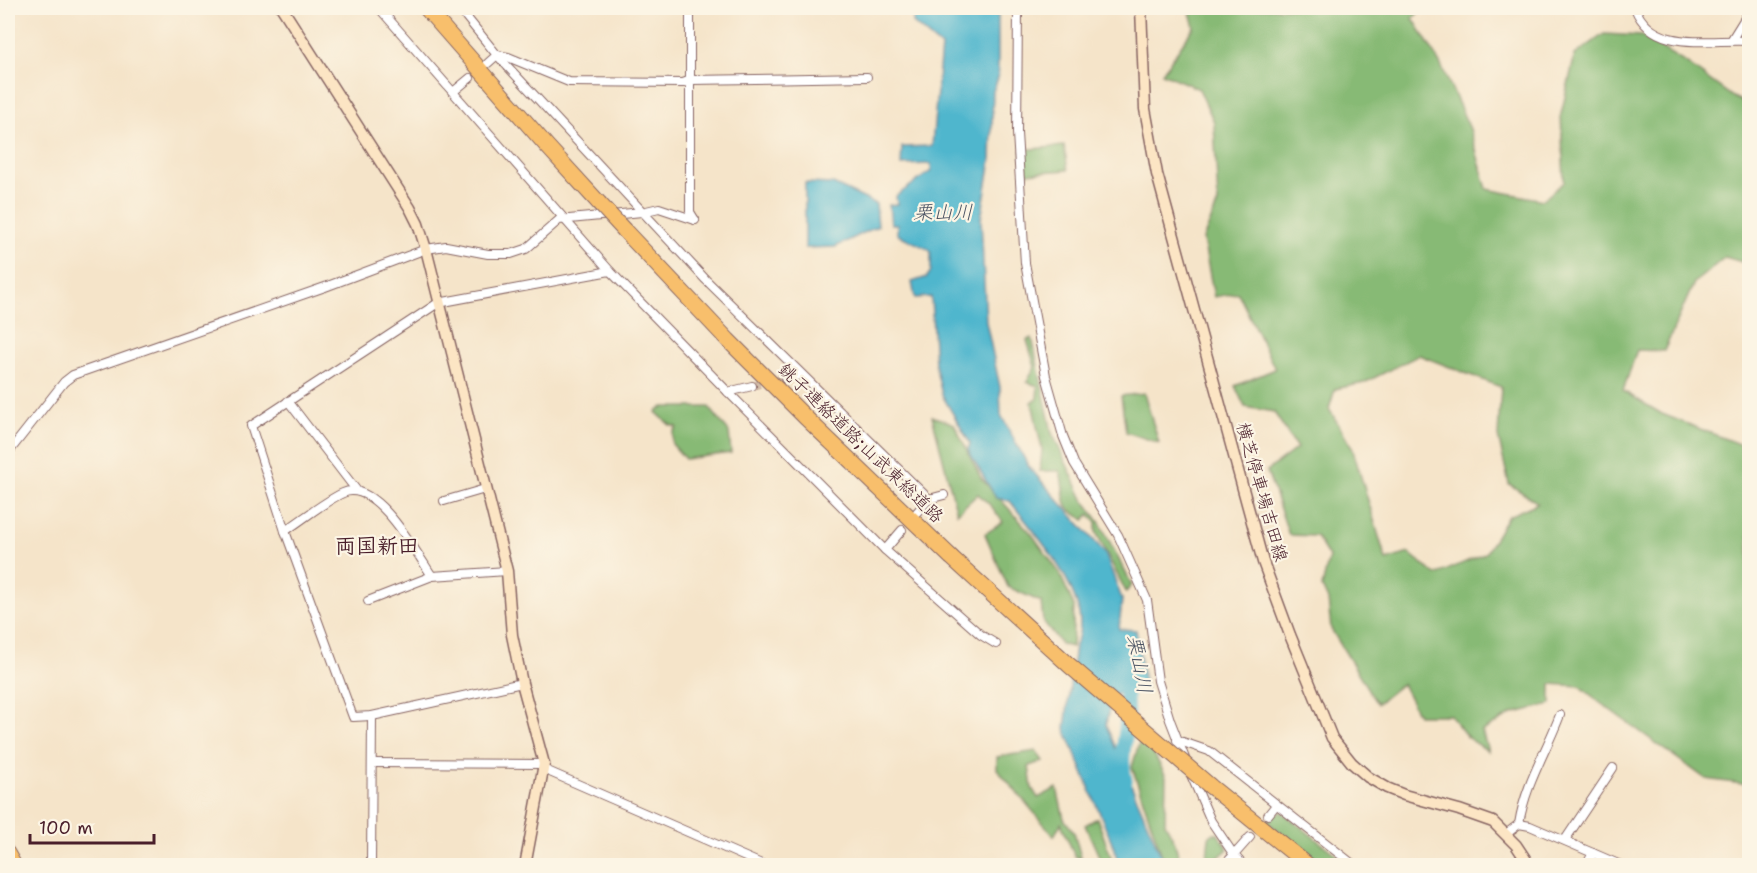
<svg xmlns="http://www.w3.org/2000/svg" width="1757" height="873" font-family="'Shantell Sans','Klee One',sans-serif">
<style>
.forest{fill:#87ba75;stroke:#686c50;stroke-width:1.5;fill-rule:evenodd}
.water{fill:#4fb6cd;stroke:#4c6a7c;stroke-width:1.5}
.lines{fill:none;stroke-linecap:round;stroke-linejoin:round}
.river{stroke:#4fb6cd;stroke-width:15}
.street-tunnel{stroke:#d3bda9;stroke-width:8;stroke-dasharray:8 4;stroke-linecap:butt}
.street-casing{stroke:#866462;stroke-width:10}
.secondary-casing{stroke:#866462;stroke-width:13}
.primary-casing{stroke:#866462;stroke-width:14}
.highway-casing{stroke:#866462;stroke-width:17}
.street{stroke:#fff;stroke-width:8}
.secondary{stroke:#fce5c4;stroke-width:10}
.primary{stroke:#f8bf6c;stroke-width:12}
.highway{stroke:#f8bf6c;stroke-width:15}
.highway-bridge-casing{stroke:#866462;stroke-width:17;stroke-linecap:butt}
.highway-bridge{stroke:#f8bf6c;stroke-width:15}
.labels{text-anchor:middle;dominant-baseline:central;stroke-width:4.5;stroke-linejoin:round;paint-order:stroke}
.street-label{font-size:18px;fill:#4a1f2b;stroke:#fcf5e5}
.water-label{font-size:20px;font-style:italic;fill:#4c5464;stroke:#fcf5e5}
.quarter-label{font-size:21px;font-weight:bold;fill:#4a1f2b;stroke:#fcf5e5}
</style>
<rect width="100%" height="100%" fill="#fcf5e5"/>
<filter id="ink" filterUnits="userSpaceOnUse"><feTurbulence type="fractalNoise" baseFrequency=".0167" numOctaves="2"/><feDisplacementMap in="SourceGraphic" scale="12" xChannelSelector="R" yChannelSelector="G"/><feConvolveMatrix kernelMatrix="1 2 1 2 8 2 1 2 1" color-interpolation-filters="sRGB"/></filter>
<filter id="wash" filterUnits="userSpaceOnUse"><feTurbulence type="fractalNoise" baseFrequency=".008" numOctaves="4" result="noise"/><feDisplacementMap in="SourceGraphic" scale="24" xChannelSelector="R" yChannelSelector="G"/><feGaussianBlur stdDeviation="1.35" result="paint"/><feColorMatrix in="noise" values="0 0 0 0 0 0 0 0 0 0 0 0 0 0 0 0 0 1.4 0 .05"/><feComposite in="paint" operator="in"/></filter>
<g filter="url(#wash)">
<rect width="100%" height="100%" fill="#f5e4c9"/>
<!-- forest -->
<g class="forest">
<path d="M1189,8H1423L1413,18L1441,65L1470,129L1487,189L1543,200L1564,182L1561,114L1575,55L1604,34L1642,36L1689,65L1733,97L1749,105V264L1725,257L1694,283L1664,351L1637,350L1623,391L1662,414L1749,448V785L1706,779L1599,702L1580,686L1551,684V704L1512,714L1482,731L1488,751L1468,738L1450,715H1418L1402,684L1377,704L1331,629L1328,600L1322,587L1329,557L1316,536L1289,535L1267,471L1297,448L1274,412L1245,407L1235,386L1275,369L1238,293L1214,297L1203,239L1218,203L1214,122L1199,89L1162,73L1194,27ZM1419,355L1501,387L1498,436L1509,484L1538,503L1508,516L1486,553L1436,575L1409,553L1386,560L1352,447L1329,409L1335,389L1364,383Z"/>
<polygon points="1064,146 1068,170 1025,173 1021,150"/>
<path d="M1032,338L1052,433L1083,499L1100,523L1132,585L1126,592L1096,532V522L1089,514L1085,520C1080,517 1072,513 1068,508C1063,502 1063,481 1060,471H1040L1042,450L1032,402L1037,399L1038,386L1027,382L1035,367L1027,340Z"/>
<polygon points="1144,393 1159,443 1126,432 1121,396"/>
<polygon points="663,407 709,407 729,432 731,453 685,459 672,444 673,433 677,427 670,425 656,412"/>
<polygon points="932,416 954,424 981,478 1031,533 1059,572 1074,606 1072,647 1061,644 1043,621 1041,602 1008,587 985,534 1003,522 992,507 978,494 957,513"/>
<polygon points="1140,740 1150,746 1166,777 1165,823 1174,840 1181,865 1165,865 1132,767"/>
<polygon points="1036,751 1043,761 1029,766 1032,788 1038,798 1057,788 1064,819 1074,832 1081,858 1075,857 1061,823 1054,836 997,769 997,757"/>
<polygon points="1282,812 1349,865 1323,865 1267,822 1273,814"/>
<polygon points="1097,818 1114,865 1103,865 1085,825"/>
<polygon points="1214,833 1218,834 1228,849 1210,865 1206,866 1209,837"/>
</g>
<!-- water -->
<g class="water">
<path d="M915,8H998V78L993,91L991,160L981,219L986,322L1000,387L1001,415L1029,467L1105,553L1122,599L1119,629L1136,630L1146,693L1123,689L1111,699L1106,725L1165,865H1119L1113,845L1065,729L1075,645C1098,601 1035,534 1010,501L996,498L968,450L970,443L942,395L935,364L931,297L915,298L912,282L927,277L931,271V252L928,249L897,234V224H891L889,205L897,204L896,196L931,171V164L901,165L902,147L932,146L941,47L913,23Z"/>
<polygon points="805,183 833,184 876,204 878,226 835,247 805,248"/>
</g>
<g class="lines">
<!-- river -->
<path class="river" d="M1123,671C1126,691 1128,709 1126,729C1124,749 1120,760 1125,781"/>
</g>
</g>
<g filter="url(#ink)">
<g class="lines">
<!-- street-tunnel -->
<polyline class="street-tunnel" points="752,386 785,378"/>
<!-- street casing -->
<g class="street-casing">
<g id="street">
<polyline points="379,8 610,271 728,392 885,550 981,635 996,644"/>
<polyline points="459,8 497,55 706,280 929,499"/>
<polyline points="690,8 690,212 695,220"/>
<polyline points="1018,8 1017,133 1025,263 1046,376 1063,436 1074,463 1118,535 1147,600 1158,681 1170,720 1186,761"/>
<path d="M1635,8C1653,54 1711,38 1750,41"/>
<polyline points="1732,39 1750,10"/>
<polyline points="488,63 497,55 508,57 569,82 683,83 691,80 867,77"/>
<polyline points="453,92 470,78"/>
<polyline points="785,378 801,375"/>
<polyline points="728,392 752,386"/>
<polyline points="288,401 357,491"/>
<polyline points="8,453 64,382 73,375 325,287 426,249 446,246 488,254 511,254 526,249 559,220 642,212 659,208 695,220"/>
<polyline points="444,501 485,489"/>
<polyline points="917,512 929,499 944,495"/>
<path d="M285,531C302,520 325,501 343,493C376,478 417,554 432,576"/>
<polyline points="885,550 902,530"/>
<polyline points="368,601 432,576 507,571"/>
<polyline points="522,683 372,716 353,717 285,531 251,426 438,303 610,271"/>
<polyline points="1177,740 1209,751 1355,866"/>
<polyline points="372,763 544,764"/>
<polyline points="543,769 766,866"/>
<polyline points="1191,775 1211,821 1234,855 1223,866"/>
<polyline points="1268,815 1276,805"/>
<path d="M1519,824C1525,785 1546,752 1560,715"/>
<polyline points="1506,834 1519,824 1530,826 1623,866"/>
<polyline points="1565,840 1613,768"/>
<polyline points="371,866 372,716"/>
<polyline points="1244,866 1234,855 1250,837"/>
<polyline points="1586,866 1593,853"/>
</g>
</g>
<!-- secondary casing -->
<g class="secondary-casing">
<g id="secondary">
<polyline points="282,8 410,208 418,224 426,249 507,571 512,635 522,683 544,764 525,866"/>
<polyline points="1141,8 1145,109 1157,174 1263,562 1290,635 1332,738 1352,763 1368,777 1387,788 1404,795 1459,810 1493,822 1516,845 1530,866"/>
</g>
</g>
<!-- primary casing -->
<g class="primary-casing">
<polyline id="primary" points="8,852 16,866"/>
</g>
<!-- highway casing -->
<g class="highway-casing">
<g id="highway">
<polyline points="426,8 546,145 599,203"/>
<polyline points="624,230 728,340 806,418 951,557"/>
<polyline points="1210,786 1309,866"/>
</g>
</g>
<!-- street -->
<use href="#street" class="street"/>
<!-- secondary -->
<use href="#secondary" class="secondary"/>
<!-- primary -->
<use href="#primary" class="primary"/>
<!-- highway -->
<use href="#highway" class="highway"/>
<!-- highway-bridge casing -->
<g class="highway-bridge-casing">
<g id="highway-bridge">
<polyline points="599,203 624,230"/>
<polyline points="951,557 1069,665 1210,786"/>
</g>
</g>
<!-- highway-bridge -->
<use href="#highway-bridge" class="highway-bridge"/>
</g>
</g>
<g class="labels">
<!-- street labels -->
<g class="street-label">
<text transform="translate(861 443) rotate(44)">銚子連絡道路;山武東総道路</text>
<text transform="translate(1262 492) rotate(74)">横芝停車場吉田線</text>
</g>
<!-- water labels -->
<g class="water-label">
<text x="943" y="212">栗山川</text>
<text transform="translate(1140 664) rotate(79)">栗山川</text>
</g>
<!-- quarter labels -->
<g class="quarter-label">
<text x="377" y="546">両国新田</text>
</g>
</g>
<!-- margin -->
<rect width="1757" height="873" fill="none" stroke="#fcf5e5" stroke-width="30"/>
<!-- scale -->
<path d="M30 834v9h124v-9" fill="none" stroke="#4a1f2b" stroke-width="3"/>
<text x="39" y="834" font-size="18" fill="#4a1f2b" stroke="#fcf5e5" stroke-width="4.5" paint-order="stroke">100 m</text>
</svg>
